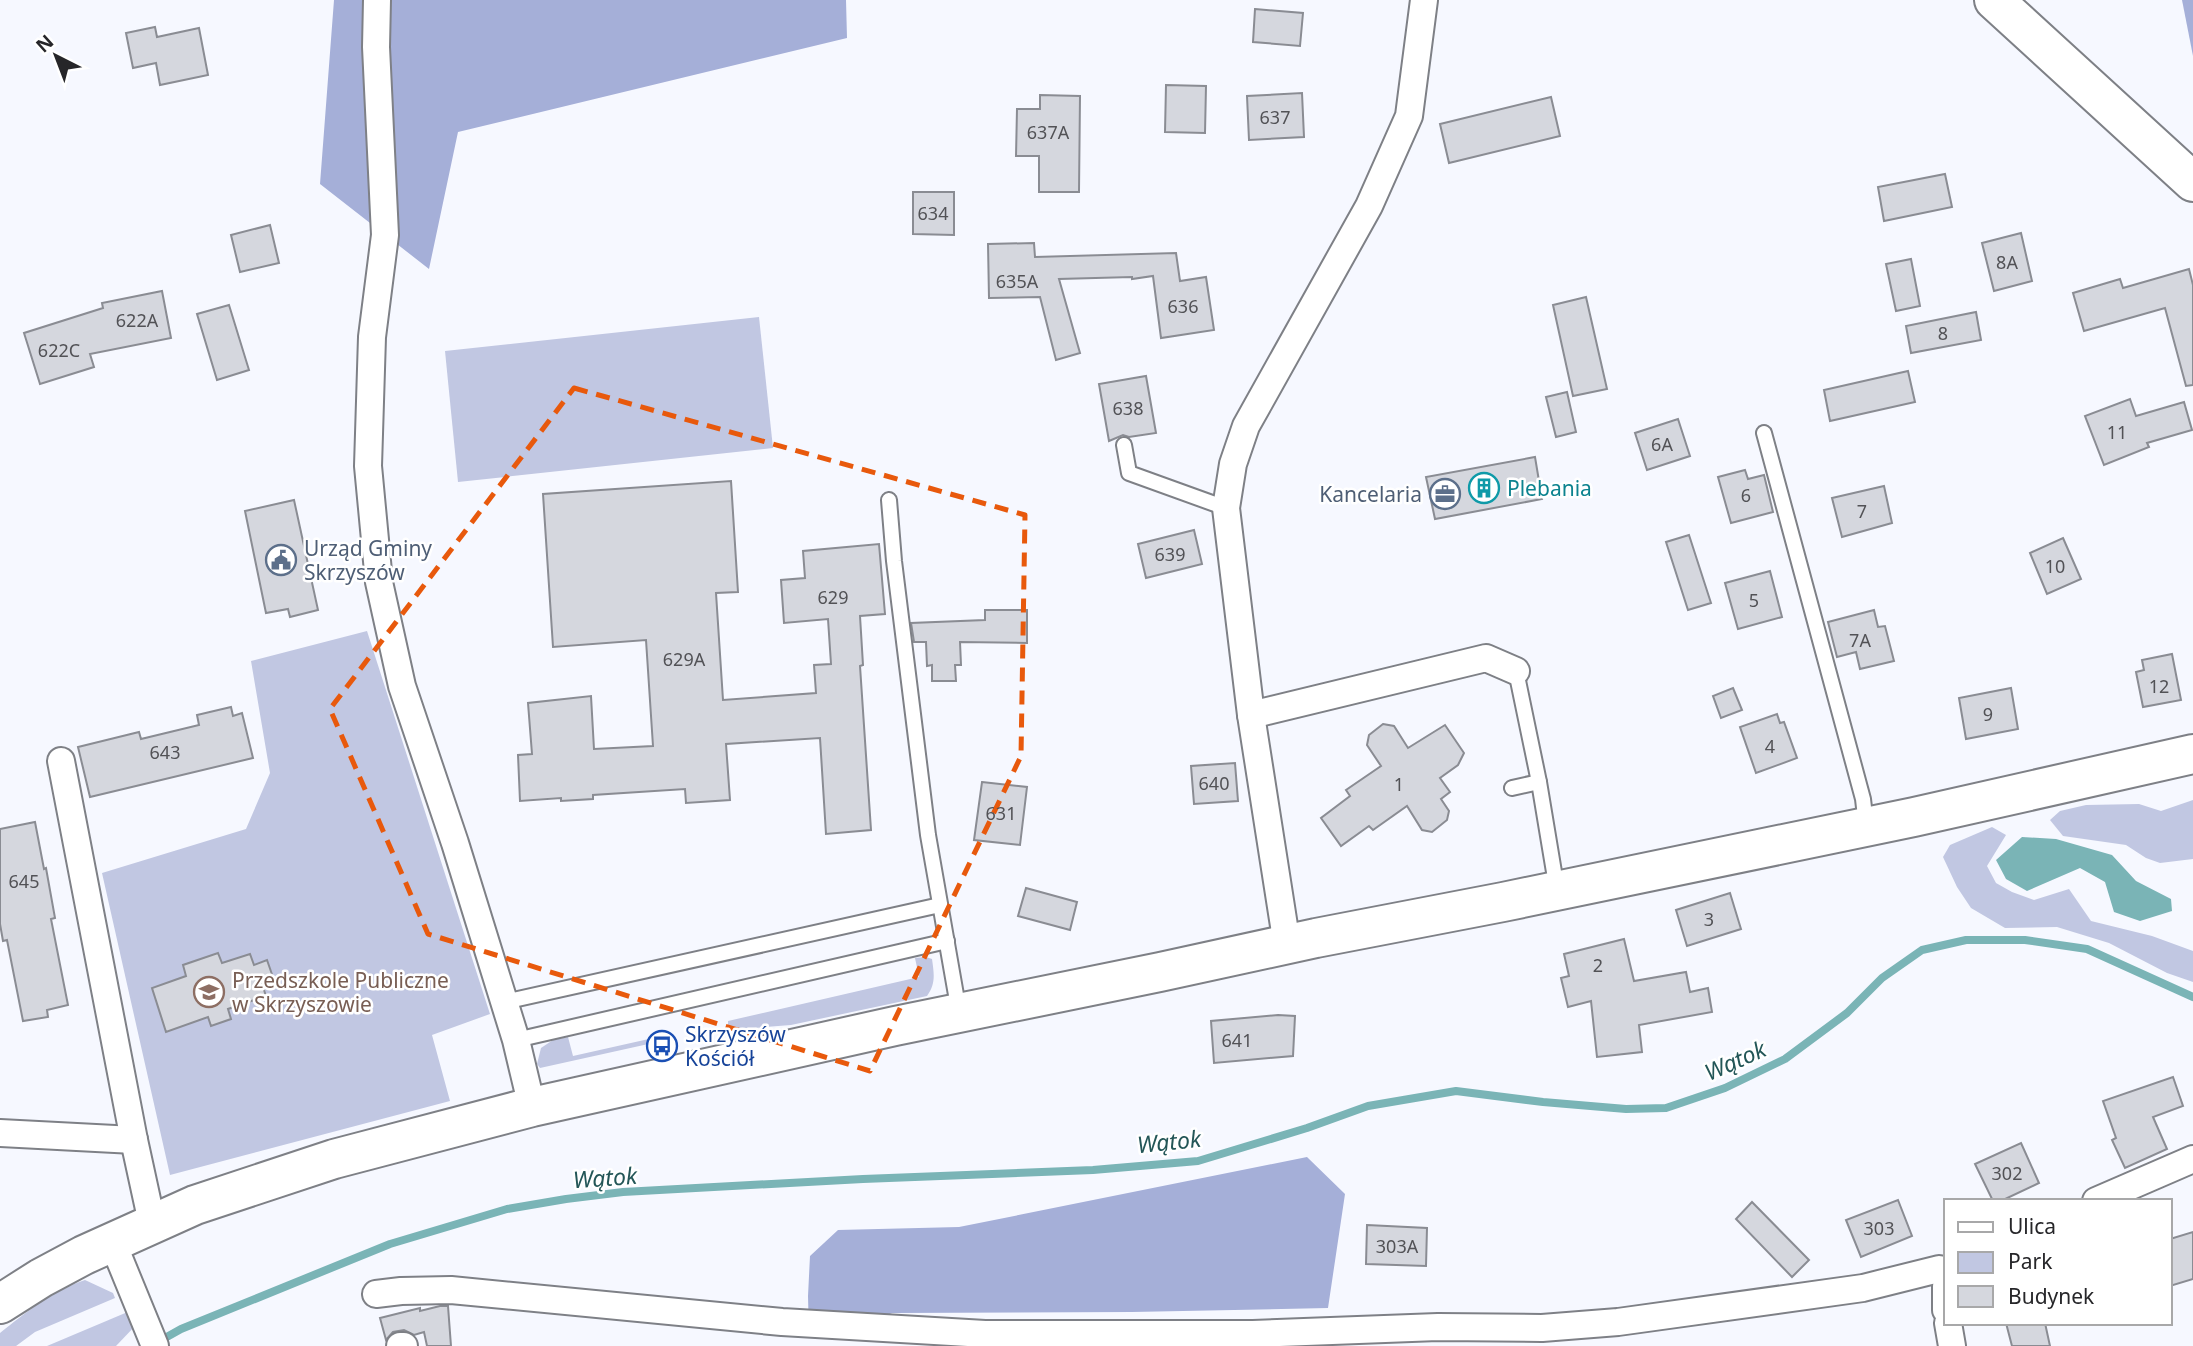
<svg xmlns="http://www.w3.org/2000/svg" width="2193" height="1346" font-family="'Noto Sans',sans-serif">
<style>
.green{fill:#c1c7e2}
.forest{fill:#a5afd8}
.water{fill:#7ab4b6}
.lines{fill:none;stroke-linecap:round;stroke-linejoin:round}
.stream{stroke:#7ab4b6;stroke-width:8}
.building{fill:#d5d7de;stroke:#8a8c93;stroke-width:2}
.lane-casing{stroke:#7e8086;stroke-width:18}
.street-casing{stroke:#7e8086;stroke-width:30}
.secondary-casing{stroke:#7e8086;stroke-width:42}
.lane{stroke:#fff;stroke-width:14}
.street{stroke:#fff;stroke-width:26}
.secondary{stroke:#fff;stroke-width:38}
.marked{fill:none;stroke:#e8590c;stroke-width:5;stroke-dasharray:14 9;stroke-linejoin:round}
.labels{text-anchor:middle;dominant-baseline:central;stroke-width:5;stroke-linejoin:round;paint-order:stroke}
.number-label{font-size:18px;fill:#525256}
.culture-label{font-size:21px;fill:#0d838f;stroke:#fff;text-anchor:start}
.service-label{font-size:21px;fill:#4e5e75;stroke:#fff;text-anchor:end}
.education-label{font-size:21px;fill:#785e54;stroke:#fff;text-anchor:start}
.transit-label{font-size:21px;fill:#164399;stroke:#fff;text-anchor:start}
.water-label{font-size:23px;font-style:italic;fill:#235657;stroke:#fff}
</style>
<rect width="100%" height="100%" fill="#f6f8ff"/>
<!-- green -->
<g class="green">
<polygon points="759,317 773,448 458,482 445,351"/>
<polygon points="367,631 490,1014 432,1035 450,1101 170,1175 102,873 246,829 270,773 251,661"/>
<polygon points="2193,800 2193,859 2160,863 2146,858 2126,845 2063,836 2050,820 2060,811 2086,805 2139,804 2161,811"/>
<polygon points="1992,827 2006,835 1987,866 1996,883 2012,892 2034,900 2069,889 2091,921 2152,936 2193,951 2193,982 2167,973 2109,943 2057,927 2005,928 1971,908 1957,887 1943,857 1950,845"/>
<path d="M926,957L932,959C934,974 936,983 927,996L791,1025L728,1030V1021L919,977L915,958Z"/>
<polygon points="671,1034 671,1039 540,1068 537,1064 541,1048 553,1040 568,1037 573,1056"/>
<path d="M85,1280L113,1293L115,1298L35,1332L16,1346H0V1333C25,1313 54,1290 85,1280Z"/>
<polygon points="130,1311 136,1325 116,1346 47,1346"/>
</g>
<!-- forest -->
<g class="forest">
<polygon points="334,0 846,0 847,38 458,132 429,269 320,184"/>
<polygon points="2182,0 2193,0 2193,56"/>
<polygon points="1307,1157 1345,1194 1328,1308 1132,1312 892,1313 843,1335 809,1335 808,1296 810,1256 838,1230 959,1227"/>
</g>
<!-- water -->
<polygon class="water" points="2022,837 2056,839 2112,855 2136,881 2171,899 2172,911 2140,921 2114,912 2105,882 2080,868 2027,891 2006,879 1996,860"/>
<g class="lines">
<!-- stream -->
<polyline class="stream" points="156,1343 181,1329 390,1244 507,1209 566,1199 623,1192 863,1179 1093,1170 1198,1161 1307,1128 1368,1106 1456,1091 1543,1102 1626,1109 1666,1108 1725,1088 1785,1059 1847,1013 1882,978 1922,950 1966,940 2025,940 2087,949 2193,997"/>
</g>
<!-- building -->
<g class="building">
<polygon points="1255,9 1303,13 1300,46 1253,42"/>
<polygon points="155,27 157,37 199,28 208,75 160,85 156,63 133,68 126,33"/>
<polygon points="1166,85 1206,86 1205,133 1165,132"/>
<polygon points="1302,93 1304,137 1249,140 1247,96"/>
<polygon points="1040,95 1080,96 1079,192 1039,192 1039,156 1016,156 1017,109 1040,109"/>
<polygon points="1551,97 1560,136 1449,163 1440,124"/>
<polygon points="1945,174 1952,207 1884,221 1878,187"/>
<polygon points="913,192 954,192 954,235 913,234"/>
<polygon points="270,225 279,263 240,272 231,235"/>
<polygon points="2021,233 2032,281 1994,291 1982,243"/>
<polygon points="1034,243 1035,257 1176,253 1180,281 1206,277 1214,330 1161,338 1153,276 1132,279 1132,277 1059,279 1080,353 1056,360 1040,297 989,298 988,244"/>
<polygon points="1911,259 1920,306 1896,311 1886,264"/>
<polygon points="2189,269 2193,285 2193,385 2186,386 2165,308 2084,331 2073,293 2120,279 2123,288"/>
<polygon points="162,291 171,338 90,354 94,367 40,384 24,333 103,308 102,303"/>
<polygon points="1586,297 1607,389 1573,396 1553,305"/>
<polygon points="229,305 249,370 217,380 197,314"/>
<polygon points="1976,312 1981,340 1911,353 1906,326"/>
<polygon points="1908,371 1915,402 1830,421 1824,390"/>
<polygon points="1146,376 1156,433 1129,437 1123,435 1109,441 1099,384"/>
<polygon points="1567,392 1576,432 1556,437 1546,397"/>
<polygon points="2130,399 2136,416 2184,402 2192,430 2147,443 2149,447 2104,465 2085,416"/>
<polygon points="1678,419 1690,456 1647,470 1635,433"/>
<polygon points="1535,457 1542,499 1435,519 1426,477"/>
<polygon points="1745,470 1748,479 1764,475 1773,512 1731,523 1718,477"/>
<polygon points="731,481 738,592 716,593 723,700 816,693 814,665 831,664 828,619 784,623 781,580 805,578 803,551 879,544 885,614 860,616 863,665 860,666 871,830 826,834 820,738 726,744 730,800 686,803 685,789 593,795 593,799 561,801 561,798 520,801 518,755 532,754 528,703 591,696 594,749 653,746 646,640 553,647 543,494"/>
<polygon points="1884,486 1892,523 1842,537 1832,498"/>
<polygon points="294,500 318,610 290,617 288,609 266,613 245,511"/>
<polygon points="1194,530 1202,564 1146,578 1138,544"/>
<polygon points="1689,535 1711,603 1688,610 1666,542"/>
<polygon points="2063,538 2081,579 2047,594 2030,553"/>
<polygon points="1770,571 1782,617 1738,629 1725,583"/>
<polygon points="985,610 1027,610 1027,643 960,642 961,665 955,665 956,681 932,681 932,665 927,666 926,642 914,642 911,623 985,620"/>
<polygon points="1874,610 1878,627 1885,626 1894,661 1860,669 1856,652 1837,657 1828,622"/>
<polygon points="2172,654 2181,700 2143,707 2136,672 2144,670 2142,660"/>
<polygon points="1733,688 1742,710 1721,718 1713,696"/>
<polygon points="2011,688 2018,729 1966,739 1959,698"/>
<polygon points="231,707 233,716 242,713 253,758 90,797 78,747 139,732 141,739 199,725 197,715"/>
<polygon points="1777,714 1780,723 1784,722 1797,758 1756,773 1740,727"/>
<polygon points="1383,724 1394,726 1408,748 1445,725 1464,753 1458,765 1440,778 1450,792 1441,799 1449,811 1447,820 1432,832 1422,830 1407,806 1373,830 1369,826 1341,846 1321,818 1350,796 1346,790 1381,766 1367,745 1369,735"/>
<polygon points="1235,763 1238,801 1194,804 1191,766"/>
<polygon points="982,782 1027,787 1020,845 974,840"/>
<polygon points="35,822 44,869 46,868 55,918 51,919 68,1005 47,1010 48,1017 23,1021 7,940 3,941 0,924 0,829"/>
<polygon points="1026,888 1077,902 1070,930 1018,916"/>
<polygon points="1730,893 1741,929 1687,946 1676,910"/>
<polygon points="1624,939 1634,981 1686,972 1690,992 1708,988 1712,1012 1639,1025 1642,1052 1597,1057 1591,1001 1568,1007 1561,978 1569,976 1564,954"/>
<polygon points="218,953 222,963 250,954 254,965 267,960 275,983 263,987 266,996 228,1009 231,1019 211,1026 208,1017 166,1032 152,988 186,976 183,965"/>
<polygon points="1278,1015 1295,1016 1293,1056 1214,1063 1211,1021"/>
<polygon points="2173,1077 2183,1106 2153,1117 2167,1149 2125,1168 2112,1140 2116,1138 2103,1101"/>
<polygon points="2021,1143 2039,1183 2001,1201 1993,1201 1975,1164"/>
<polygon points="1898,1200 1912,1236 1861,1257 1846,1220"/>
<polygon points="1752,1202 1809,1260 1792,1277 1736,1219"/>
<polygon points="1367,1225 1427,1228 1426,1266 1366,1264"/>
<polygon points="2193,1232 2193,1279 2170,1286 2170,1239"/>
<polygon points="440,1306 448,1306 451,1346 427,1346 424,1332 414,1335 404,1330 393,1332 386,1340 380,1318 420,1308 420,1311"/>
<polygon points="2006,1323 2045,1323 2050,1346 2012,1346"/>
</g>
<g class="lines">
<!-- lane casing -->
<g class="lane-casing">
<g id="lane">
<polyline points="1764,433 1863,799 1866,825"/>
<polyline points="1124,445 1129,473 1226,508"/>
<polyline points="889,500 894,561 928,835 959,1012"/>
<polyline points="1516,671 1539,782 1557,890"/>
<polyline points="1512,788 1539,782"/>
<polyline points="504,1002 940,905"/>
<polyline points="516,1040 947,941"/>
</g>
</g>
<!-- street casing -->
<g class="street-casing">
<g id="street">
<polyline points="377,0 376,47 385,235 372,337 368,466 379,582 402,686 455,843 516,1040 532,1107"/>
<polyline points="1251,715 1486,658 1516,671"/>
<polyline points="61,761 134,1140 149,1209 155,1222"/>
<polyline points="1287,945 1251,715 1226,508 1233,464 1246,426 1369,206 1409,116 1424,0"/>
<polyline points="0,1133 134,1140"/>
<polyline points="2096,1201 2193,1159"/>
<polyline points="112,1241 155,1346"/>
<polyline points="1946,1286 1946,1310"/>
<polyline points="376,1294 401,1291 451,1290 782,1322 985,1334 1253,1334 1438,1327 1542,1328 1618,1322 1863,1288 1939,1269 1946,1270"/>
<polyline points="1948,1323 1952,1346"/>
<polyline points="400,1346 404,1346"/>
</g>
</g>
<!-- secondary casing -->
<g class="secondary-casing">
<g id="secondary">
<polyline points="1994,0 2193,182"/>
<polyline points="0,1304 41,1278 84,1255 195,1205 334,1159 532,1107 895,1026 1160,972 1316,938 1503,902 1914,817 2193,754"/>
</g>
</g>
<!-- lane -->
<use href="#lane" class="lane"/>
<!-- street -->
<use href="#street" class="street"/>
<!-- secondary -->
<use href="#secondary" class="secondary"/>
</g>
<!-- marked area -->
<path class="marked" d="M574,388L1025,515L1021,756L870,1071L428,934L330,709Z"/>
<!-- icons -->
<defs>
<g id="building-ring" transform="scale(1.575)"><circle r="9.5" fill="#fff" stroke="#0f9aa8" stroke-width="1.5"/><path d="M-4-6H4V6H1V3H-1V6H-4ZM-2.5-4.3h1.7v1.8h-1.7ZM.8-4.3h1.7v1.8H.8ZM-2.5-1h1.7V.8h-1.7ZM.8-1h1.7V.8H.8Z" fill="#0f9aa8"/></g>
<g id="office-ring" transform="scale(1.575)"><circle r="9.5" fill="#fff" stroke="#5c6f8a" stroke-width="1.5"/><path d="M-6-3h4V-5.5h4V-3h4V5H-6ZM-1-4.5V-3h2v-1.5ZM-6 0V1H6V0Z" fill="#5c6f8a"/></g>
<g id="civic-ring" transform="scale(1.575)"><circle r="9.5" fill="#fff" stroke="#5c6f8a" stroke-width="1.5"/><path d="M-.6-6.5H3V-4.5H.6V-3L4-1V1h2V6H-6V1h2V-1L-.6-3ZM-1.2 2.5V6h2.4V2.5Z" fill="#5c6f8a"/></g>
<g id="school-ring" transform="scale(1.575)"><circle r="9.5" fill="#fff" stroke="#8d6e63" stroke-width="1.5"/><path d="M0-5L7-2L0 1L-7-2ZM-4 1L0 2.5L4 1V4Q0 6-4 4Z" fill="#8d6e63"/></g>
<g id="bus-ring" transform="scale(1.575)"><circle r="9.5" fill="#fff" stroke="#1a4fb4" stroke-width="1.5"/><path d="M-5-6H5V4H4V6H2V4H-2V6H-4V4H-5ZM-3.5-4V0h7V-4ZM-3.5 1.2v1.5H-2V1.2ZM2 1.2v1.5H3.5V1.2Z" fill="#1a4fb4"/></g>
</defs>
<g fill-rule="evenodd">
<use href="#building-ring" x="1484" y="488"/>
<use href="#office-ring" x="1445" y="494"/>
<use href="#civic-ring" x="281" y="560"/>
<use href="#school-ring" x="209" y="992"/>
<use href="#bus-ring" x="662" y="1046"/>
</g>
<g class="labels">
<!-- number labels -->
<g class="number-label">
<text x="1275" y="117">637</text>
<text x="1048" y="132">637A</text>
<text x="933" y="213">634</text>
<text x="2007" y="262">8A</text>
<text x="1017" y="281">635A</text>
<text x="1183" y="306">636</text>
<text x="137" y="320">622A</text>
<text x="1943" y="333">8</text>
<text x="59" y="350">622C</text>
<text x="1128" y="408">638</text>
<text x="2117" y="432">11</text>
<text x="1662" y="444">6A</text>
<text x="1746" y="495">6</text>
<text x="1862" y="511">7</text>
<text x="1170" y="554">639</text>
<text x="2055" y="566">10</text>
<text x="833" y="597">629</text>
<text x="1754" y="600">5</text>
<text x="1860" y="640">7A</text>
<text x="684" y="659">629A</text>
<text x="2159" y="686">12</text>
<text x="1988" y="714">9</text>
<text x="1770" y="746">4</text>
<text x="165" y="752">643</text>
<text x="1214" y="783">640</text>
<text x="1399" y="784">1</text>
<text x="1001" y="813">631</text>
<text x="24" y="881">645</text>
<text x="1709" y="919">3</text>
<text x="1598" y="965">2</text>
<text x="1237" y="1040">641</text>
<text x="2007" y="1173">302</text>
<text x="1879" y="1228">303</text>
<text x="1397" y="1246">303A</text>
</g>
<!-- culture labels -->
<g class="culture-label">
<text x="1507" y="488">Plebania</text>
</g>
<!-- service labels -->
<g class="service-label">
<text x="1422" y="494">Kancelaria</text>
<text x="304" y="548" text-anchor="start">Urząd Gminy<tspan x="304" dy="24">Skrzyszów</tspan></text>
</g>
<!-- education labels -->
<g class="education-label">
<text x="232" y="980">Przedszkole Publiczne<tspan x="232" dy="24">w Skrzyszowie</tspan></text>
</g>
<!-- transit labels -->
<g class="transit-label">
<text x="685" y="1034">Skrzyszów<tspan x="685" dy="24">Kościół</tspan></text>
</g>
<!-- water labels -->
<g class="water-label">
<text transform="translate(1735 1060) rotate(-24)">Wątok</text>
<text transform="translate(1169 1141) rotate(-6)">Wątok</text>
<text transform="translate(605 1177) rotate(-4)">Wątok</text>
</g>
</g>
<!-- legend -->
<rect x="1944" y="1199" width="228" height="126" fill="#ffffff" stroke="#a8a8a9" stroke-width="2"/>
<rect x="1958" y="1222" width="35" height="10" fill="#ffffff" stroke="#a8a8a9" stroke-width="2"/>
<text x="2008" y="1234" font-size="21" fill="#262629">Ulica</text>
<rect x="1958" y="1252" width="35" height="21" fill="#c1c7e2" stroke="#a8a8a9" stroke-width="2"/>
<text x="2008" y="1269" font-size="21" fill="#262629">Park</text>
<rect x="1958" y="1286" width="35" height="21" fill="#d5d7de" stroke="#a8a8a9" stroke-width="2"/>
<text x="2008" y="1304" font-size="21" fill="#262629">Budynek</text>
<!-- north arrow -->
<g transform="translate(56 56) rotate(318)" stroke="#ffffff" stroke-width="5" paint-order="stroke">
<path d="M0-5L12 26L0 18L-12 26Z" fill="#262629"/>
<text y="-10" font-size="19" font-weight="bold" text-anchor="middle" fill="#262629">N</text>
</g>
</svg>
